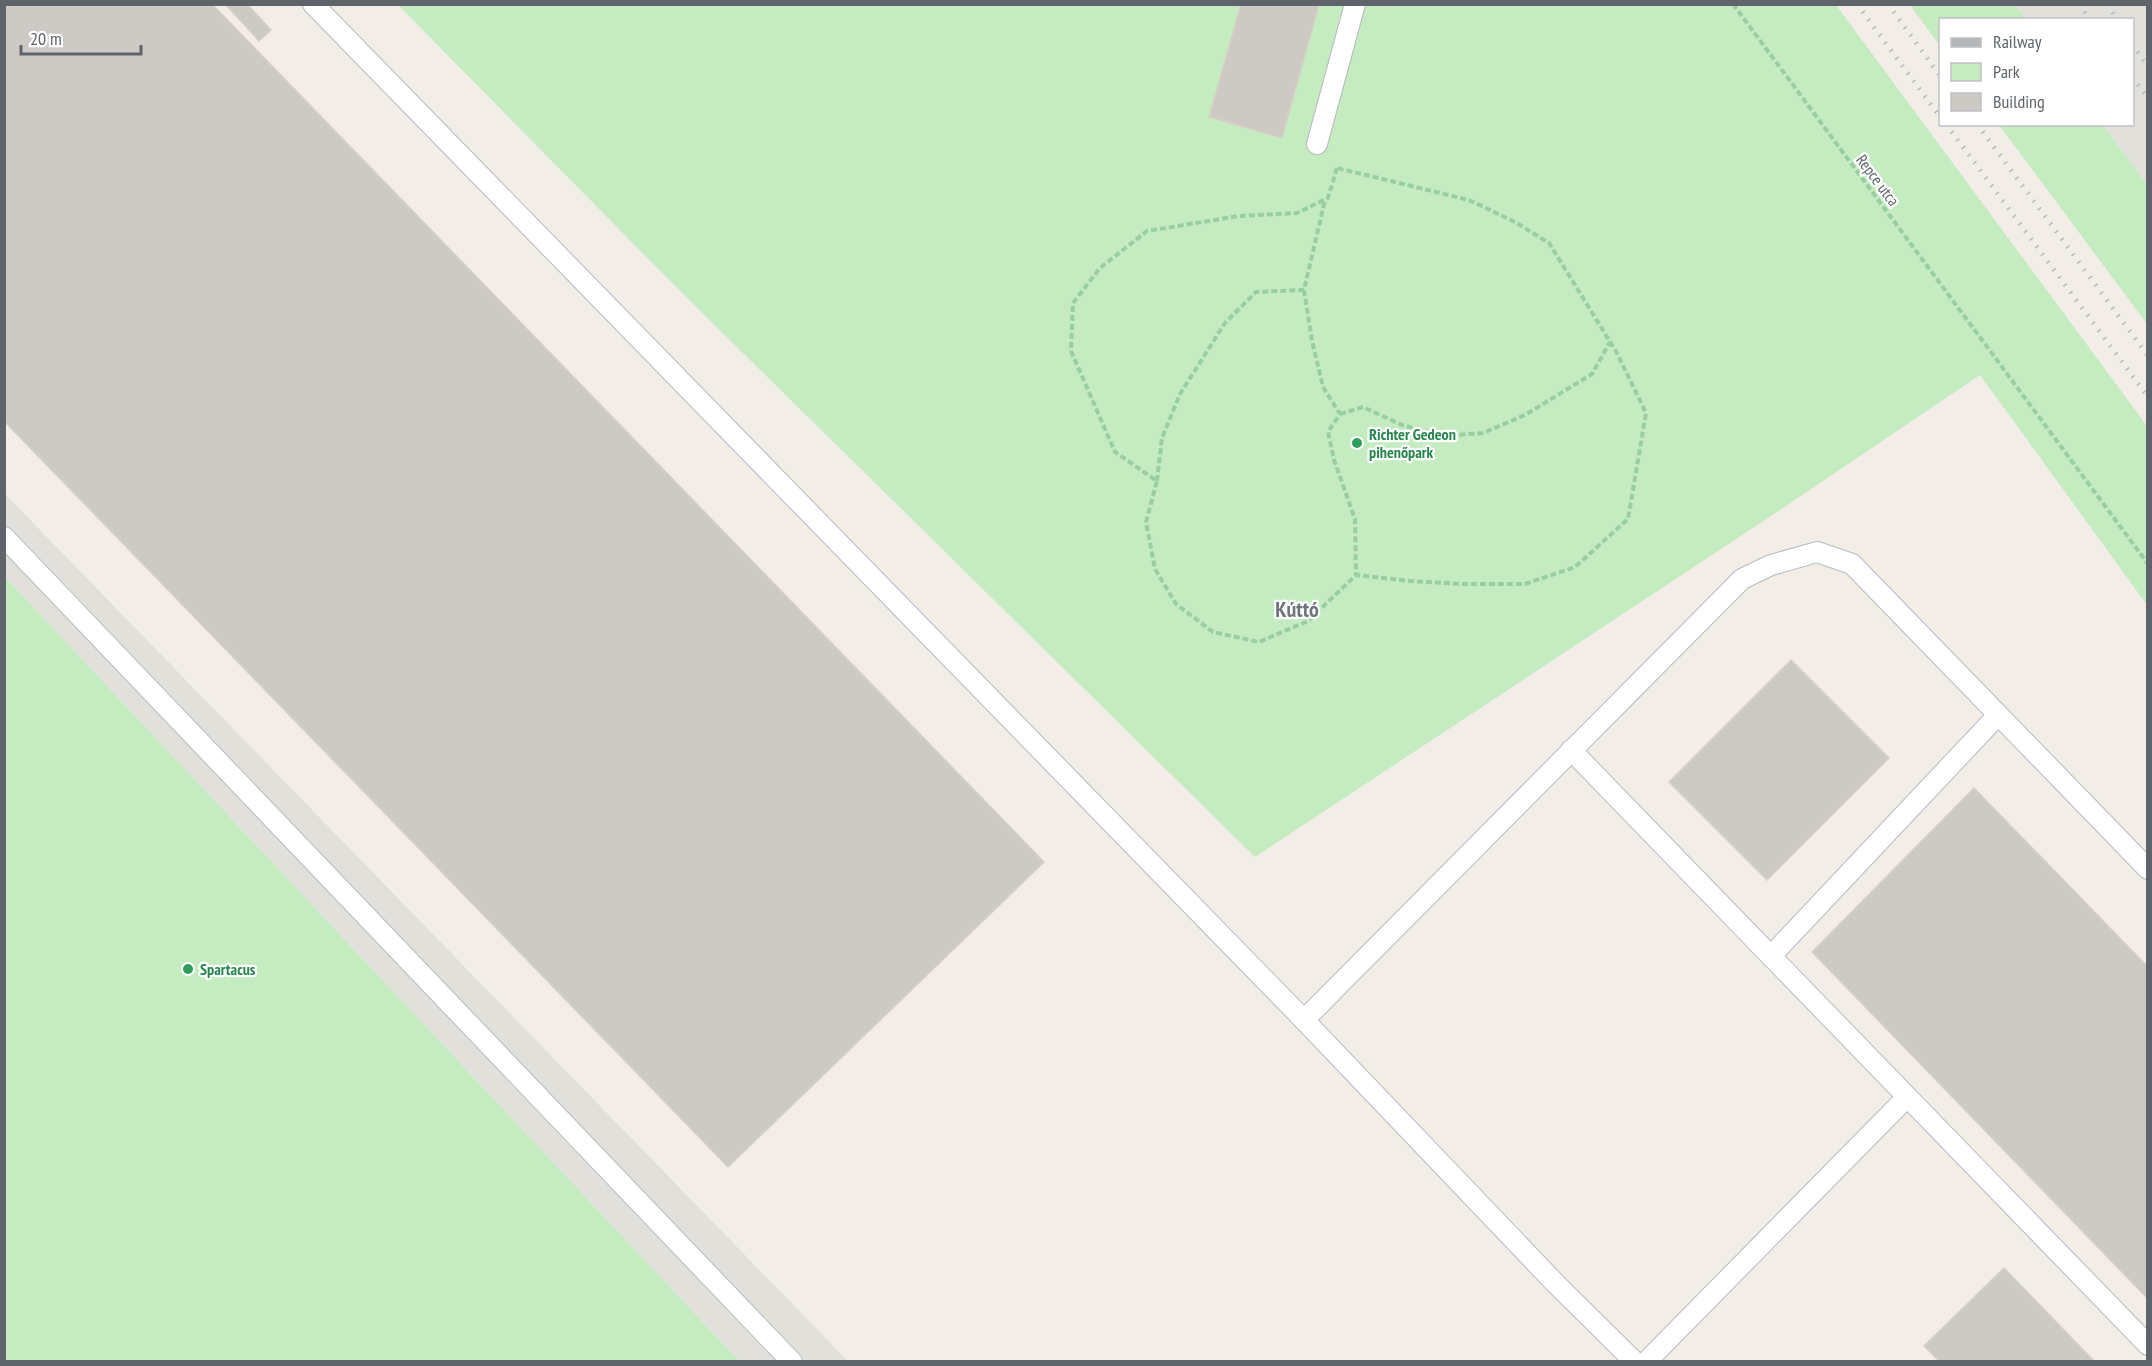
<svg xmlns="http://www.w3.org/2000/svg" width="2152" height="1366" font-family="'PT Sans Narrow',sans-serif">
<style>
.industrial{fill:#e2e0db}
.green{fill:#c5ebc1}
.building{fill:#cdc9c4;stroke:#d7d0c4;stroke-width:1.5}
.lines{fill:none;stroke-linecap:round;stroke-linejoin:round}
.lane-casing{stroke:#b7babf;stroke-width:22}
.path{stroke:#99cea3;stroke-width:4;stroke-dasharray:6 3;stroke-linecap:butt}
.lane{stroke:#fff;stroke-width:20}
.rail{stroke:#b6b7b8;stroke-width:4.5;stroke-dasharray:1.5 8;stroke-linecap:butt}
.leisure-dot{fill:#2e9e5b;stroke:#fff;stroke-width:2}
.labels{text-anchor:middle;dominant-baseline:central;stroke-width:4.5;stroke-linejoin:round;paint-order:stroke}
.street-label{font-size:16px;fill:#5e6469;stroke:#fff}
.leisure-label{font-size:16px;font-weight:bold;fill:#27864d;stroke:#fff;text-anchor:start}
.district-label{font-size:22px;font-weight:bold;fill:#6f767b;stroke:#fff}
</style>
<rect width="100%" height="100%" fill="#f2eee7"/>
<!-- industrial -->
<g class="industrial">
<polygon points="2015,5 2147,5 2147,185 2103,125 2132,124 2132,20 2026,19"/>
<polygon points="4,493 848,1361 739,1361 5,577"/>
</g>
<!-- green -->
<g class="green">
<polygon points="398,5 1836,5 2147,426 2147,605 1980,375 1780,510 1255,857 676,287"/>
<polygon points="1910,5 2015,5 2026,19 1940,20 1940,46"/>
<polygon points="1999,125 2103,125 2147,185 2147,324"/>
<polygon points="4,577 5,577 739,1361 5,1361"/>
</g>
<!-- building -->
<g class="building">
<polygon points="4,4 212,4 1044,862 728,1167 4,421"/>
<polygon points="225,4 247,4 271,30 259,41"/>
<polygon points="1241,4 1319,4 1282,138 1209,117"/>
<polygon points="1791,660 1889,758 1767,880 1669,782"/>
<polygon points="1974,788 2148,967 2148,1299 1812,952"/>
<polygon points="2004,1268 2095,1362 1940,1362 1924,1346"/>
</g>
<g class="lines">
<!-- lane casing -->
<g class="lane-casing">
<g id="lane">
<polyline points="313,4 1304,1020 1556,1284 1635,1362"/>
<polyline points="1317,144 1355,4"/>
<polyline points="4,537 792,1362"/>
<polyline points="1571,750 2148,1345"/>
<polyline points="1771,956 1998,715"/>
<polyline points="1304,1020 1742,579 1771,565 1817,552 1852,564 2148,869"/>
<polyline points="1646,1362 1907,1097"/>
</g>
</g>
<!-- path -->
<g class="path">
<polyline points="1733,4 2148,564"/>
<polyline points="1337,168 1328,198 1297,213 1239,216 1147,231 1100,268 1073,303 1071,351 1115,452 1157,481 1146,522 1155,569 1176,604 1213,632 1259,642 1308,621 1356,575 1410,581 1461,584 1525,584 1575,567 1628,519 1646,413 1617,353 1549,243 1515,222 1469,200 1337,168"/>
<polyline points="1304,290 1312,341 1323,387 1340,414 1328,432 1334,460 1355,519 1356,575"/>
<polyline points="1340,414 1363,407 1402,425 1443,436 1483,433 1525,415 1592,374 1610,342"/>
<polyline points="1157,481 1162,438 1180,394 1225,323 1256,292 1304,290 1325,200"/>
</g>
<!-- lane -->
<use href="#lane" class="lane"/>
<!-- rail -->
<g class="rail">
<polyline points="1857,4 1940,117"/>
<polyline points="1888,4 1940,76"/>
<polyline points="2079,4 2090,20"/>
<polyline points="2108,4 2117,20"/>
<polyline points="2132,44 2148,67"/>
<polyline points="2132,77 2148,98"/>
<polyline points="1946,124 2148,397"/>
<polyline points="1977,124 2148,356"/>
</g>
</g>
<!-- markers -->
<g class="leisure-dot">
<circle cx="1357" cy="443" r="6"/>
<circle cx="188" cy="969" r="6"/>
</g>
<g class="labels">
<!-- street labels -->
<g class="street-label">
<text transform="translate(1878 180) rotate(53)">Repce utca</text>
</g>
<!-- leisure labels -->
<g class="leisure-label">
<text x="1369" y="434">Richter Gedeon<tspan x="1369" dy="18">pihenőpark</tspan></text>
<text x="200" y="969">Spartacus</text>
</g>
<!-- district labels -->
<g class="district-label">
<text x="1297" y="609">Kúttó</text>
</g>
</g>
<!-- border -->
<rect width="2152" height="1366" fill="none" stroke="#5e6469" stroke-width="12"/>
<!-- legend -->
<rect x="1939" y="18" width="195" height="108" fill="#ffffff" stroke="#bfc1c3" stroke-width="1.5"/>
<rect x="1951" y="38" width="30" height="9" fill="#b6b7b8" stroke="#bfc1c3" stroke-width="1.5"/>
<text x="1993" y="48" font-size="18" fill="#5e6469">Railway</text>
<rect x="1951" y="63" width="30" height="18" fill="#c5ebc1" stroke="#bfc1c3" stroke-width="1.5"/>
<text x="1993" y="78" font-size="18" fill="#5e6469">Park</text>
<rect x="1951" y="93" width="30" height="18" fill="#cdc9c4" stroke="#bfc1c3" stroke-width="1.5"/>
<text x="1993" y="108" font-size="18" fill="#5e6469">Building</text>
<!-- scale -->
<path d="M21 45v9h120v-9" fill="none" stroke="#5e6469" stroke-width="3"/>
<text x="30" y="45" font-size="18" fill="#5e6469" stroke="#ffffff" stroke-width="4.5" paint-order="stroke">20 m</text>
</svg>
